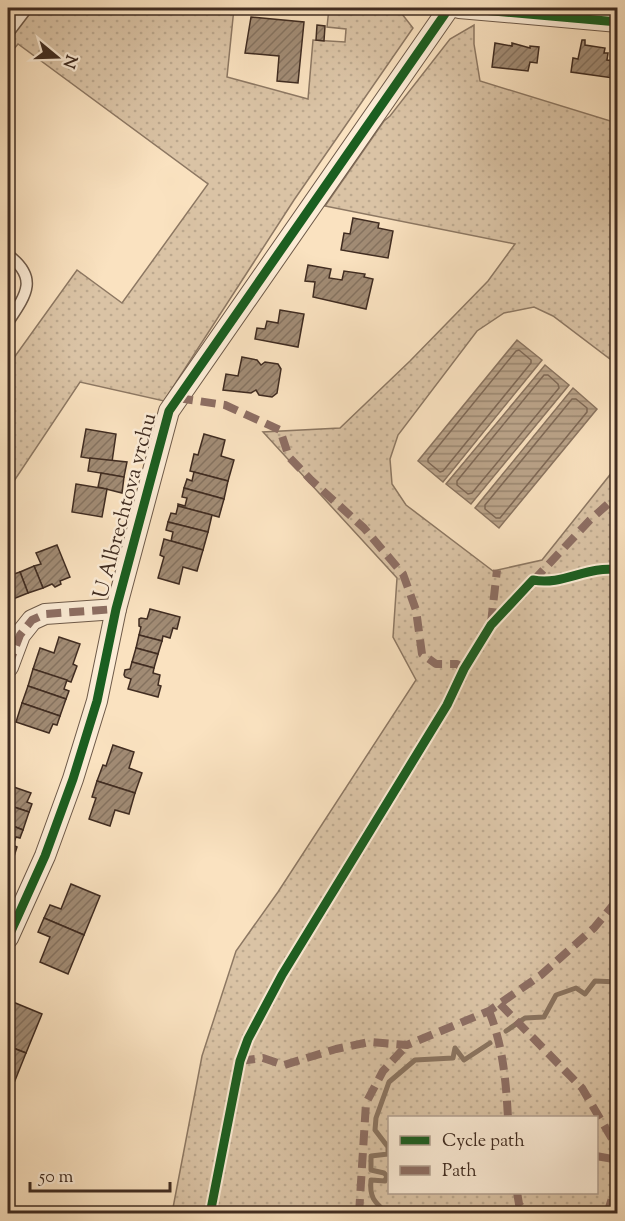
<svg xmlns="http://www.w3.org/2000/svg" width="625" height="1221" font-family="'Sorts Mill Goudy',serif">
<style>
.grass{fill:url(#grass-dots);stroke:#8d7863;stroke-width:1.5;fill-rule:evenodd}
.water{fill:url(#water-rules);stroke:#8a7460;stroke-width:1.5}
.lines{fill:none;stroke-linecap:round;stroke-linejoin:round}
.shore{stroke:#7e6856;stroke-width:1.5}
.stream{stroke:#8a7460;stroke-width:5}
.building{fill:url(#building-hatch);stroke:#402c21;stroke-width:1.5}
.service-casing{stroke:#6e5a49;stroke-width:13}
.minor-casing{stroke:#6e5a49;stroke-width:22}
.service{stroke:#fcecd6;stroke-width:10}
.minor{stroke:#fcecd6;stroke-width:20}
.quiet{stroke:#8d6e63;stroke-width:8;stroke-dasharray:15 8;stroke-linecap:butt}
.cycleway-casing{stroke:#fcecd6;stroke-width:13}
.cycleway{stroke:#1b5e20;stroke-width:9}
.labels{text-anchor:middle;dominant-baseline:central;stroke-width:5;stroke-linejoin:round;paint-order:stroke}
.street-label{font-size:21px;fill:#402c21;stroke:#fcecd6}
</style>
<defs>
<pattern id="grass-dots" width="8" height="8" patternUnits="userSpaceOnUse" patternTransform="scale(1.5)"><rect width="8" height="8" fill="#dac3a5"/><path d="M2 2h.1M6 6h.1" fill="none" stroke="#bca88e" stroke-width="1.8" stroke-linecap="round"/></pattern>
<pattern id="water-rules" width="6" height="5" patternUnits="userSpaceOnUse" patternTransform="scale(1.5)"><rect width="6" height="5" fill="#bba48a"/><path d="M0 2.5h6" fill="none" stroke="#998670"/></pattern>
<pattern id="building-hatch" width="6" height="6" patternUnits="userSpaceOnUse" patternTransform="scale(1.5)"><rect width="6" height="6" fill="#a18b74"/><path d="M-1 1l2-2M0 6l6-6M5 7l2-2" fill="none" stroke="#85725f"/></pattern>
</defs>
<rect width="100%" height="100%" fill="#fae2c0"/>
<filter id="stains"><feTurbulence type="fractalNoise" baseFrequency=".00333" numOctaves="4"/><feColorMatrix values="0 0 0 0 .2 0 0 0 0 .09 0 0 0 0 .02 0 0 0 .5 -.17"/></filter>
<radialGradient id="worn" r=".72"><stop offset=".6" stop-color="#630" stop-opacity="0"/><stop offset="1" stop-color="#630" stop-opacity=".3"/></radialGradient>
<!-- grass -->
<g class="grass">
<polygon points="8,8 234,8 227,77 308,99 313,40 345,42 346,29 327,27 329,8 402,14 413,28 294,200 164,401 80,382 8,490 8,366 77,270 122,303 208,184 18,44 8,56"/>
<path d="M474,25V44L480,81L617,123V361L610,359L553,316L534,307L504,313L477,331L398,435L390,459L392,484L406,505L493,571L542,560L617,466V1213H172L202,1056L236,951L278,892L416,680L393,637L397,578L263,432L340,428L410,361L488,281L515,244L325,206L384,121L390,116L450,39ZM390,1118H596V1192H390Z"/>
</g>
<!-- water -->
<g class="water">
<polygon points="517,340 542,360 443,482 418,461"/>
<polygon points="545,365 569,385 471,504 446,484"/>
<polygon points="573,388 597,409 499,528 475,508"/>
</g>
<g class="lines">
<!-- shore -->
<g class="shore">
<polygon points="519,350 531,360 531,363 443,471 440,472 428,462 428,459 516,351"/>
<polygon points="544,375 548,375 558,384 559,388 472,493 468,494 457,485 457,481"/>
<polygon points="576,399 587,408 587,412 500,518 496,518 485,509 485,505 572,399"/>
</g>
<!-- stream -->
<g class="stream">
<polyline points="506,1031 525,1018 544,1017 556,995 576,988 585,994 595,981 618,982"/>
<path d="M388,1214C376,1203 369,1199 371,1180L385,1181L387,1176L384,1173L371,1170V1156L388,1154V1147L375,1130L376,1118L389,1082L415,1060L453,1058L455,1048L464,1060L490,1043"/>
</g>
</g>
<!-- building -->
<g class="building">
<polygon points="251,17 304,22 298,83 277,81 279,56 245,53"/>
<polygon points="317,25 325,26 324,41 316,40"/>
<polygon points="582,40 585,40 585,45 605,48 604,53 608,53 607,60 615,61 613,78 571,72 573,58 578,59"/>
<polygon points="495,43 512,46 512,43 530,48 530,46 539,47 537,63 530,62 528,71 492,67"/>
<polygon points="353,218 379,223 378,228 393,231 388,258 341,250 344,233 350,234"/>
<polygon points="308,265 331,269 329,278 342,280 344,271 365,274 364,277 373,279 366,309 313,297 315,282 305,281"/>
<polygon points="280,310 304,314 298,347 255,339 257,328 265,329 267,321 278,323"/>
<polygon points="242,357 257,360 261,365 265,362 278,364 281,369 277,393 272,397 259,395 256,390 251,393 223,390 226,374 238,376"/>
<polygon points="86,429 116,434 112,462 81,457"/>
<polygon points="204,434 225,440 221,456 234,460 228,481 190,471 194,454 198,455"/>
<polygon points="90,458 127,462 124,477 88,471"/>
<polygon points="194,472 228,481 224,499 184,488 187,479 192,481"/>
<polygon points="101,473 124,477 122,493 98,487"/>
<polygon points="76,484 107,489 102,517 72,512"/>
<polygon points="184,488 224,499 219,517 178,506 178,504 185,506 187,498 182,497"/>
<polygon points="178,506 212,515 208,532 168,522 171,513 176,514"/>
<polygon points="168,522 208,532 203,550 171,541 173,532 166,530"/>
<polygon points="164,539 203,550 197,571 183,567 179,584 158,578 164,557 160,555"/>
<polygon points="57,545 70,577 60,581 61,584 55,587 52,584 43,588 34,566 41,564 36,553"/>
<polygon points="34,566 43,588 28,593 20,572"/>
<polygon points="20,572 28,593 13,599 8,584 8,576"/>
<polygon points="8,584 13,599 8,601"/>
<polygon points="150,609 180,617 177,629 173,628 170,638 163,636 162,641 139,635 141,627 139,626 139,619 141,618 147,619"/>
<polygon points="139,635 162,641 158,654 136,648"/>
<polygon points="59,637 80,644 73,664 77,666 71,682 33,669 40,648 54,653"/>
<polygon points="136,648 158,654 154,668 132,662"/>
<polygon points="132,662 154,668 153,673 160,675 158,685 161,686 158,697 128,689 131,679 125,677 124,675 125,670 130,669"/>
<polygon points="33,669 67,680 64,689 69,691 66,699 28,686"/>
<polygon points="28,686 66,699 60,716 22,703"/>
<polygon points="22,703 60,716 57,725 53,724 49,733 16,722"/>
<polygon points="113,745 134,752 129,768 142,773 135,793 97,781 103,765 106,766"/>
<polygon points="97,781 135,793 129,814 115,810 110,826 89,819 96,798 92,797"/>
<polygon points="8,785 31,793 27,802 32,804 29,812 8,805"/>
<polygon points="8,805 29,812 23,830 8,824"/>
<polygon points="8,824 23,830 20,838 16,837 13,845 8,843"/>
<polygon points="8,843 17,847 12,863 8,861"/>
<polygon points="71,884 100,896 84,935 44,918 50,905 61,909"/>
<polygon points="44,918 84,935 68,974 40,962 50,937 38,932"/>
<polygon points="13,1002 42,1014 26,1053 8,1046 8,1017"/>
<polygon points="8,1046 26,1053 10,1093 8,1092"/>
</g>
<g class="lines">
<!-- service casing -->
<g class="service-casing">
<g id="service">
<polyline points="8,33 27,8"/>
<path d="M8,255C39,278 26,295 8,322"/>
</g>
</g>
<!-- minor casing -->
<g class="minor-casing">
<g id="minor">
<polyline points="459,8 618,22"/>
<polyline points="8,667 20,635 32,620 45,614 116,609"/>
<polyline points="8,938 45,856 73,779 97,701 116,609 169,411 449,8"/>
</g>
</g>
<!-- service -->
<use href="#service" class="service"/>
<!-- minor -->
<use href="#minor" class="minor"/>
<!-- quiet -->
<g class="quiet">
<polyline points="178,398 225,405 280,430 289,457 311,480 364,528 403,574 416,610 422,654 436,664 457,664 464,669"/>
<polyline points="533,581 590,520 618,495"/>
<polyline points="491,623 497,570"/>
<polyline points="8,667 20,635 32,620 45,614 116,609"/>
<polyline points="500,1004 582,1088 618,1149"/>
<path d="M489,1011C503,1046 506,1081 508,1118"/>
<polyline points="240,1061 263,1058 284,1065 336,1049 369,1042 407,1045 489,1011 541,975 594,928 618,899"/>
<polyline points="596,1156 618,1160"/>
<polyline points="517,1192 519,1204 526,1214"/>
<polyline points="359,1214 366,1103 383,1071 407,1045"/>
<polyline points="607,1214 618,1179"/>
</g>
<!-- cycleway casing -->
<g class="cycleway-casing">
<g id="cycleway">
<polyline points="459,8 618,22"/>
<polyline points="8,938 45,856 73,779 97,701 116,609 169,411 449,8"/>
<path d="M210,1214L240,1061L248,1039L282,975L447,705L464,669L491,625L533,580C563,586 588,565 618,570"/>
</g>
</g>
<!-- cycleway -->
<use href="#cycleway" class="cycleway"/>
</g>
<g class="labels">
<!-- street labels -->
<g class="street-label">
<text transform="translate(126 506) rotate(-75)">U Albrechtova vrchu</text>
</g>
</g>
<!-- margin -->
<rect width="625" height="1221" fill="none" stroke="#fae2c0" stroke-width="30"/>
<rect x="9" y="9" width="607" height="1203" fill="none" stroke="#402c21" stroke-width="3"/>
<rect x="15" y="15" width="595" height="1191" fill="none" stroke="#402c21" stroke-width="1.5"/>
<!-- legend -->
<rect x="388" y="1116" width="210" height="78" fill="#fcecd6" stroke="#b19f8e" stroke-width="1.5"/>
<rect x="400" y="1136" width="30" height="9" fill="#1b5e20" stroke="#b19f8e" stroke-width="1.5"/>
<text x="442" y="1146" font-size="18" fill="#402c21">Cycle path</text>
<rect x="400" y="1166" width="30" height="9" fill="#8d6e63" stroke="#b19f8e" stroke-width="1.5"/>
<text x="442" y="1176" font-size="18" fill="#402c21">Path</text>
<!-- north arrow -->
<g transform="translate(57 57) rotate(109)" stroke="#fcecd6" stroke-width="4.5" paint-order="stroke">
<path d="M0-4.5L10 22L0 15L-10 22Z" fill="#402c21"/>
<text y="-9" font-size="16" font-weight="bold" text-anchor="middle" fill="#402c21">N</text>
</g>
<!-- scale -->
<path d="M30 1182v9h140v-9" fill="none" stroke="#402c21" stroke-width="3"/>
<text x="39" y="1182" font-size="18" fill="#402c21" stroke="#fcecd6" stroke-width="4.5" paint-order="stroke">50 m</text>
<rect width="100%" height="100%" filter="url(#stains)"/>
<rect width="100%" height="100%" fill="url(#worn)"/>
</svg>
